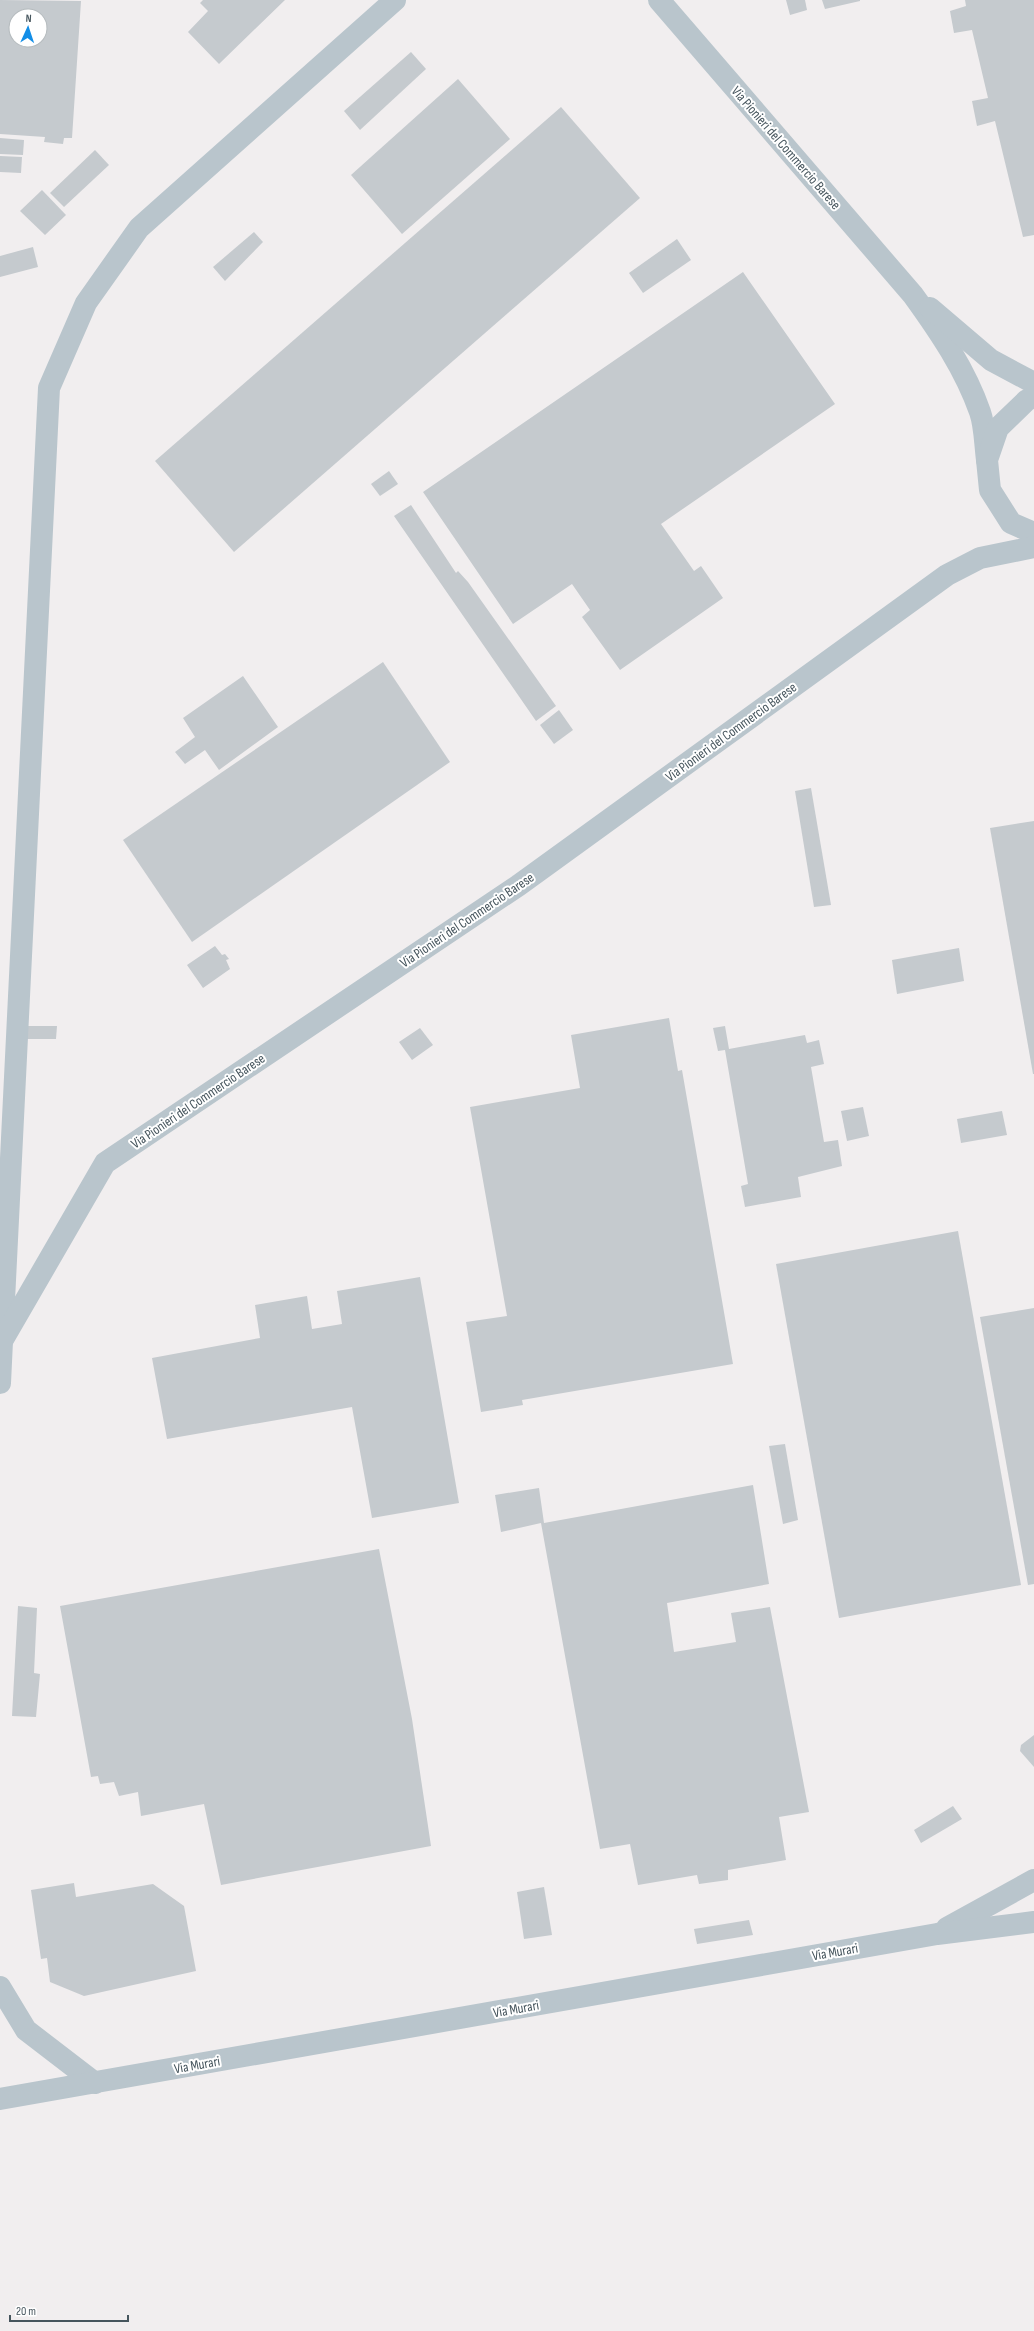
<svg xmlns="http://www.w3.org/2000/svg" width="1034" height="2331" font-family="'Sofia Sans Condensed',sans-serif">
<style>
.building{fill:#c5cace;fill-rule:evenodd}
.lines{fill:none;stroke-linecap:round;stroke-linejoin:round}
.minor{stroke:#b9c5cc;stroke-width:22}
.labels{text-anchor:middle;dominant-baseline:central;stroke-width:4;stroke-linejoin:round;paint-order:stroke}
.street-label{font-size:14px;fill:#46555d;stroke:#fff}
</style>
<rect width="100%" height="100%" fill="#f1eeef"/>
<!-- building -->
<g class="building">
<path d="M0,0L81,1L72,138H64L63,144L44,142L45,137L0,134ZM16,16H40V40H16Z"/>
<polygon points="203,0 285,0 219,64 188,32 208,11 200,3"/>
<polygon points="786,0 805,0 807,10 790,15"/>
<polygon points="822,0 860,0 860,1 825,9"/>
<polygon points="965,0 1034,0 1034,235 1023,237 995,121 977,126 972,101 988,98 972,30 954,33 950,11 966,6"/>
<polygon points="411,52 426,69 360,130 344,111"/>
<polygon points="458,79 510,139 402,234 351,175"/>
<polygon points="561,107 640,198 234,552 155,461"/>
<polygon points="0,138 24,140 23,155 0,154"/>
<polygon points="95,150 109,165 64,207 50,193"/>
<polygon points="0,156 22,157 21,173 0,172"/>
<polygon points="42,190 66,215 45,235 20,211"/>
<polygon points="254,232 263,242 225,281 213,267"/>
<polygon points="677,239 691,260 643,293 629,273"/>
<polygon points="33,247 38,267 0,277 0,256"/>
<polygon points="743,272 835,404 661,524 694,571 701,566 723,598 620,670 582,617 590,610 572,584 513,624 423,492"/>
<polygon points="389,471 398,484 380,496 371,484"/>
<polygon points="411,505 456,573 458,571 468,582 556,706 536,721 394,516"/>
<polygon points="383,662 450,762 192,942 123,840"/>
<polygon points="243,676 278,727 219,770 205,750 185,764 175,752 195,737 183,718"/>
<polygon points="559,710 573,730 554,744 540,725"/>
<polygon points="811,788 831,905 814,907 795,791"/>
<polygon points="1034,821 1034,1074 1033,1074 990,828"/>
<polygon points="215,946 222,955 225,954 229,959 226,960 230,969 203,988 187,965"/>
<polygon points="959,948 964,981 897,994 892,960"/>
<polygon points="669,1018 678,1071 682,1070 733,1364 522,1400 523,1405 481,1412 466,1322 507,1316 470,1107 580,1088 571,1035"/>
<polygon points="27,1026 57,1026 56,1039 27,1039"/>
<polygon points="725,1026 729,1049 805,1035 807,1043 819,1040 824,1064 811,1067 824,1142 838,1140 842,1166 798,1177 801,1197 745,1207 741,1186 748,1184 725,1050 718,1051 713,1028"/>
<polygon points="420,1028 433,1045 412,1060 399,1042"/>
<polygon points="863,1107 869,1136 847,1141 841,1111"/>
<polygon points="1002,1111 1007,1135 961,1143 957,1119"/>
<polygon points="958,1231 1021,1585 839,1618 776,1264"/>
<polygon points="420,1277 459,1503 372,1518 352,1407 167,1439 152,1358 260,1338 255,1305 307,1296 312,1329 342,1324 337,1291"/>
<polygon points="1034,1308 1034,1584 1028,1585 980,1317"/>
<polygon points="785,1444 798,1520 783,1524 769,1446"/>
<polygon points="753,1485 769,1584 667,1603 674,1652 736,1642 731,1613 770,1607 809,1812 779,1817 786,1860 728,1870 728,1880 699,1884 697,1875 638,1885 630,1844 600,1849 541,1523 501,1532 495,1495 539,1488 544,1523"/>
<polygon points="379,1549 412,1719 431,1846 221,1885 204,1804 141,1816 138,1792 119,1796 114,1782 100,1784 98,1776 91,1777 60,1606"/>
<polygon points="18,1606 37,1608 34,1673 40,1674 36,1717 12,1716"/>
<polygon points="1034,1735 1034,1767 1020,1751 1021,1745"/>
<polygon points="953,1806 962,1819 921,1843 914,1830"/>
<polygon points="74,1883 76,1897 153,1884 184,1906 196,1971 84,1996 50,1982 47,1958 41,1959 31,1890"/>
<polygon points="544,1887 552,1935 524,1939 517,1892"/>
<polygon points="749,1920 753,1935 697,1944 694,1929"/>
</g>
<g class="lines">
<!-- minor -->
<g class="minor">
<path d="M659,0L913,295C939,331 965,369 980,412C985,426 985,445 987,460"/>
<polyline points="930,308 991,360 1034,383"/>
<polyline points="1034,397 1027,400 998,428 987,460 990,490 1011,523 1034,533"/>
<polyline points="2,1341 49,388 86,303 139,228 395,0"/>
<polyline points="0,1383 2,1341 105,1163 519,885 947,575 980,558 1034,547"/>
<polyline points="947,1928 1034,1880"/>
<polyline points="0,1987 26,2030 95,2083"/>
<polyline points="0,2099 937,1934 1034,1922"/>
</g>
</g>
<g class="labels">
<!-- street labels -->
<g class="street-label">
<text transform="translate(786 148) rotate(49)">Via Pionieri del Commercio Barese</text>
<text transform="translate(731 732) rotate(-36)">Via Pionieri del Commercio Barese</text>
<text transform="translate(467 920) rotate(-34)">Via Pionieri del Commercio Barese</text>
<text transform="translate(198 1101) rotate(-34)">Via Pionieri del Commercio Barese</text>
<text transform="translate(835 1952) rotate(-10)">Via Murari</text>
<text transform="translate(516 2009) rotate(-10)">Via Murari</text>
<text transform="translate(197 2065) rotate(-10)">Via Murari</text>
</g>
</g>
<!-- north arrow -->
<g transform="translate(28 28) rotate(3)"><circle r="19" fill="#ffffff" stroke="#b5bbbe"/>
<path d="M0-3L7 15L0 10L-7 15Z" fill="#128ee7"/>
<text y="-6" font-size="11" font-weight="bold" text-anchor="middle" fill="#46555d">N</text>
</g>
<!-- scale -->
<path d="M10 2315v6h118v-6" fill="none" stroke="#46555d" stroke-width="2"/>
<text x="16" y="2315" font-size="12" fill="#46555d" stroke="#ffffff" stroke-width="3" paint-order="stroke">20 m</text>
</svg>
